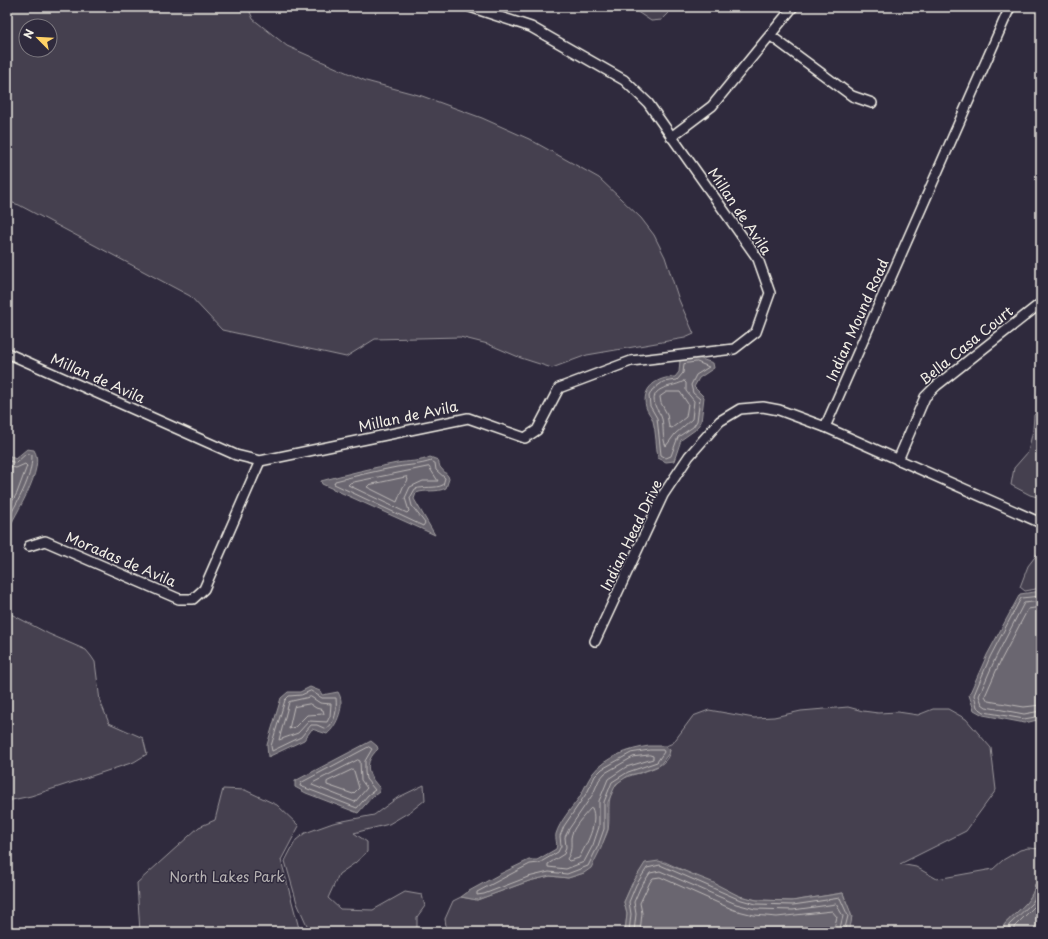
<svg xmlns="http://www.w3.org/2000/svg" width="1048" height="939" font-family="'Playpen Sans',sans-serif">
<style>
.green{fill:#454050;stroke:#9c989c;fill-rule:evenodd}
.water{fill:#6a6670;stroke:#a19ea0}
.lines{fill:none;stroke-linecap:round;stroke-linejoin:round}
.shore{stroke:#bdb9b8;stroke-width:1}
.minor-casing{stroke:#f4f1e8;stroke-width:12}
.minor{stroke:#2f2a3d;stroke-width:9}
.labels{text-anchor:middle;dominant-baseline:central;stroke-width:3;stroke-linejoin:round;paint-order:stroke}
.street-label{font-size:14px;fill:#f4f1e8;stroke:#2f2a3d}
.park-label{font-size:14px;fill:#b7b3b3;stroke:#2f2a3d}
</style>
<rect width="100%" height="100%" fill="#2f2a3d"/>
<filter id="ink" filterUnits="userSpaceOnUse"><feTurbulence type="fractalNoise" baseFrequency=".025" numOctaves="2"/><feDisplacementMap in="SourceGraphic" scale="8" xChannelSelector="R" yChannelSelector="G"/><feConvolveMatrix kernelMatrix="1 2 1 2 8 2 1 2 1" color-interpolation-filters="sRGB"/></filter>
<g filter="url(#ink)">
<!-- green -->
<g class="green">
<path d="M9,7H248L253,19L287,46L366,81L422,96L482,118L529,139L599,178L641,218L654,235L665,257L679,300L694,334L685,338L587,355L552,368L521,358L488,344L460,337L375,339L346,357L222,330L190,296L19,205L7,201V12ZM26,26H50V50H26Z"/>
<polygon points="630,7 675,7 662,20 651,21"/>
<polygon points="1041,408 1041,498 1030,495 1011,485 1014,468 1028,452 1033,430 1034,415"/>
<polygon points="1041,549 1041,582 1036,589 1025,591 1020,587 1028,566"/>
<polygon points="7,612 49,634 86,650 91,656 95,662 100,701 109,723 143,738 147,754 134,762 31,796 7,801"/>
<path d="M848,707L863,711L878,713L898,712L918,715L933,709H948L966,719L991,748L996,790L966,831L900,864L916,867L937,879L993,869L1003,860L1020,850L1028,848L1041,849V884L1035,885C1033,902 1015,912 1004,925L1005,932H846L852,917L843,893L792,901L757,900L739,896L665,862L645,864L632,884L624,902L627,914L625,932H447L445,919L453,901L461,897L477,900L529,881L550,876L568,878L584,873C591,860 604,844 608,830C611,814 605,799 616,785C627,769 667,775 670,750L666,746L673,743L693,716L709,710L754,718L774,717L801,711Z"/>
<polygon points="424,785 425,800 411,811 389,824 354,833 367,842 367,852 355,863 339,874 328,898 340,909 373,910 405,892 422,895 425,906 417,917 417,929 419,932 310,932 297,903 285,861 296,840 305,833 333,823 374,815 397,798"/>
<polygon points="223,789 245,790 277,805 299,826 281,860 300,932 140,932 137,883 199,827 215,820"/>
</g>
<!-- water -->
<g class="water">
<path d="M698,358L713,363L714,368L699,378L694,387L704,397L701,422L695,430L681,440L674,461L666,462L658,458C656,446 656,432 653,421C652,416 647,412 646,407C641,388 657,377 675,377L679,372L680,360Z"/>
<path d="M27,449L34,450C46,468 15,514 7,532V454L15,459Z"/>
<path d="M430,457L438,460L440,467L448,476L449,479L446,488C436,493 427,489 416,493L414,499L435,535L322,484L321,481C346,474 372,468 397,463C408,461 420,462 430,457Z"/>
<polygon points="1041,591 1041,719 1025,723 983,715 974,710 969,695 987,655 1020,594"/>
<path d="M310,687L320,691L322,695L338,692C346,704 337,726 327,734L312,729L304,740L268,757L267,745L281,698L288,692H300Z"/>
<path d="M371,741L377,746L378,749C363,763 367,775 380,788L379,792L371,798L358,813L306,793L295,787V781Z"/>
<path d="M649,746H666L670,750L669,753L660,765L640,773L629,775L616,784L608,802V829L601,848L591,868L584,873L568,878L550,876L529,881L477,900L461,897L469,891L500,874L529,860H537L556,849C558,844 555,839 556,834C560,821 571,809 579,798C584,790 587,781 593,773C605,757 629,749 649,746Z"/>
<path d="M659,861L712,882L739,896L757,900L792,901L843,893C847,907 858,919 846,932H625L627,914L624,902L632,884L645,863Z"/>
<path d="M1035,884H1041V932H1005L1004,925C1015,912 1033,902 1035,884Z"/>
</g>
<g class="lines">
<!-- shore -->
<g class="shore">
<polygon points="697,362 709,367 696,375 691,385 693,393 700,399 697,421 693,427 678,437 671,456 666,458 661,455 657,418 650,406 649,396 652,390 663,382 677,380 683,373 684,364"/>
<path d="M684,381L686,383V391L694,401L692,419L675,434L666,446C662,439 664,427 662,419C661,413 656,410 655,405C649,385 674,388 684,381Z"/>
<polygon points="667,392 680,392 688,404 686,417 672,428 669,427 667,414 661,403 660,397"/>
<path d="M7,460L16,463L27,453L32,455C32,481 17,500 7,522"/>
<path d="M431,461L435,463L436,470L445,478L443,485C435,489 424,486 415,489L410,498L412,506L425,523L423,526L334,484L335,481C355,476 376,471 397,467C409,465 420,465 431,461Z"/>
<polyline points="7,466 16,468 25,464 27,466 17,493 7,511"/>
<polygon points="429,467 438,481 423,481 410,487 405,498 409,511 407,513 348,485 350,483"/>
<polygon points="407,477 408,480 403,487 397,502 367,487 369,485"/>
<polyline points="1041,596 1021,598 990,657 974,695 977,707 984,712 1024,719 1041,716"/>
<polyline points="1041,601 1024,603 995,659 979,696 982,704 986,707 1024,714 1041,711"/>
<polyline points="1041,607 1028,609 1000,662 985,696 988,701 1024,707 1041,705"/>
<path d="M311,691L322,698H336C337,709 336,723 326,729L317,725H311L301,737L272,751L271,746L285,700L289,696L301,695Z"/>
<polygon points="311,697 320,703 331,704 330,716 327,722 309,721 298,733 279,740 289,702"/>
<polygon points="310,704 316,708 323,710 324,714 307,715 295,727 289,729 294,707"/>
<polygon points="369,747 372,749 365,761 365,772 366,779 375,790 368,795 357,808 300,786 301,783"/>
<polygon points="650,750 663,750 664,752 657,762 628,772 612,782 604,802 604,829 598,846 588,866 567,874 549,872 528,877 484,894 477,895 477,892 530,864 539,863 558,852 561,846 560,836 564,826 588,791 595,776 602,769 631,753"/>
<polygon points="650,755 653,756 653,759 626,767 608,779 599,801 599,827 593,845 584,862 566,869 548,867 548,864 564,854 566,847 565,837 569,829 593,794 599,780 605,773 633,757"/>
<polygon points="358,760 360,761 361,780 367,788 355,802 312,785 313,783"/>
<polygon points="352,770 354,771 359,788 353,794 327,785 327,782"/>
<path d="M592,808C599,823 586,845 579,858L569,861L567,859C572,851 571,847 571,838C572,828 584,816 590,809Z"/>
<polyline points="629,932 631,914 629,902 636,885 647,868 660,865 738,899 756,904 793,905 840,898 848,916 844,932"/>
<polyline points="634,932 636,914 634,902 640,888 650,873 660,871 736,904 755,909 793,910 836,904 843,916 839,932"/>
<polyline points="640,932 642,913 640,903 650,882 653,878 660,877 734,910 754,915 777,917 832,911 837,917 833,932"/>
<polyline points="1009,932 1009,925 1032,903 1041,888"/>
<polyline points="1014,932 1014,927 1035,906 1041,898"/>
</g>
<!-- minor casing -->
<g class="minor-casing">
<g id="minor">
<polyline points="771,36 852,96 872,103"/>
<polyline points="671,137 712,106 793,7"/>
<polyline points="7,353 236,455 260,461 468,418 525,438 537,430 559,388 631,361 734,349 756,332 770,293 758,259 648,103 624,80 531,27 470,7"/>
<polyline points="825,427 1010,7"/>
<polyline points="898,460 925,397 936,386 1041,303"/>
<polyline points="29,546 45,541 179,599 193,599 204,589 260,461"/>
<polyline points="595,641 663,495 689,456 720,421 740,409 763,407 779,410 825,427 1041,523"/>
</g>
</g>
<!-- minor -->
<use href="#minor" class="minor"/>
</g>
</g>
<g class="labels">
<!-- street labels -->
<g class="street-label">
<text transform="translate(740 211) rotate(56)">Millan de Avila</text>
<text transform="translate(857 320) rotate(-66)">Indian Mound Road</text>
<text transform="translate(966 345) rotate(-39)">Bella Casa Court</text>
<text transform="translate(98 378) rotate(24)">Millan de Avila</text>
<text transform="translate(408 416) rotate(-12)">Millan de Avila</text>
<text transform="translate(631 535) rotate(-64)">Indian Head Drive</text>
<text transform="translate(121 559) rotate(23)">Moradas de Avila</text>
</g>
<!-- park labels -->
<g class="park-label">
<text x="227" y="876">North Lakes Park</text>
</g>
</g>
<!-- margin -->
<rect width="1048" height="939" fill="none" stroke="#2f2a3d" stroke-width="24"/>
<rect x="12" y="12" width="1024" height="915" fill="none" stroke="#f4f1e8" stroke-width="1.5" filter="url(#ink)"/>
<!-- north arrow -->
<g transform="translate(38 38) rotate(294)"><circle r="19" fill="#2f2a3d" stroke="#7e7a81"/>
<path d="M0-3L7 15L0 10L-7 15Z" fill="#ffd166"/>
<text y="-6" font-size="11" font-weight="bold" text-anchor="middle" fill="#f4f1e8">N</text>
</g>
</svg>
